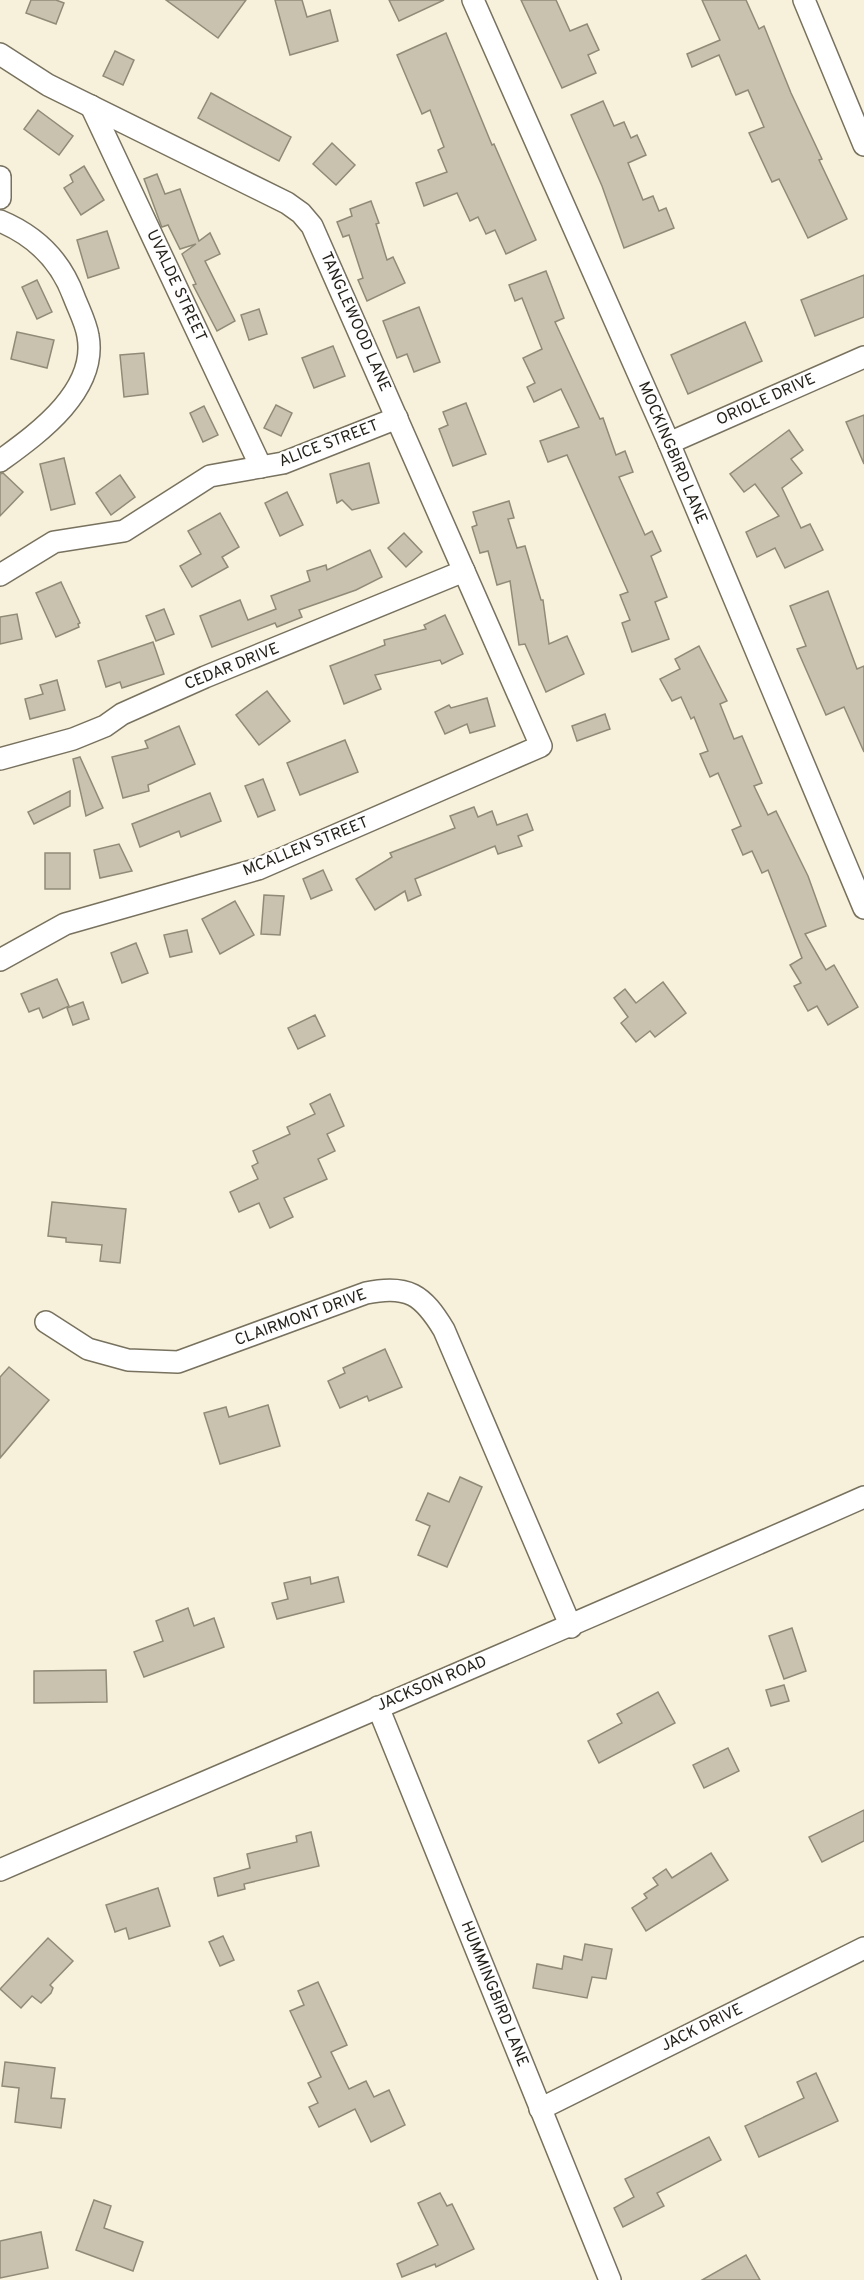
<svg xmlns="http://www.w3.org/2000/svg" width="864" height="2280" font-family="Overpass,sans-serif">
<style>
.building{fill:#c8c2ae;stroke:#908b77;stroke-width:1.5}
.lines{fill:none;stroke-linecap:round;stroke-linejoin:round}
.minor-casing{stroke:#77715e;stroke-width:24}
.minor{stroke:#fff;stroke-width:21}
.labels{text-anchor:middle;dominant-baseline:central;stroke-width:5;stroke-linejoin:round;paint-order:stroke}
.street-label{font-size:16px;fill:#25221b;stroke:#fefefe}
</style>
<rect width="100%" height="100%" fill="#f7f1dc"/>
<!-- building -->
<g class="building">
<polygon points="31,0 56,0 64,3 56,24 26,13"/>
<polygon points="166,0 246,0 218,38"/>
<polygon points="275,0 302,0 307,17 330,10 338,41 290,55"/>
<polygon points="389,0 444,0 399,21"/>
<polygon points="521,0 556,0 570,31 587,24 599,50 588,55 596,73 562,88"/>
<polygon points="702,0 746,0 759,29 764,26 791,93 822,159 819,160 847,219 808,238 779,179 772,182 749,133 764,127 748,90 736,95 719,55 692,67 687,54 720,40"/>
<polygon points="446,33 492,145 494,144 536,240 506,254 495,230 486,234 478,217 470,221 457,193 424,206 416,183 447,172 438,150 444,147 430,110 422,114 397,55"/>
<polygon points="115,51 134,60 123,85 103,76"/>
<polygon points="211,93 291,137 279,161 198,118"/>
<polygon points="603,101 614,126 624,122 631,138 637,135 646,155 628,163 643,200 653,196 659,211 666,208 674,228 624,248 602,186 571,115"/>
<polygon points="38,110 73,136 59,155 24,129"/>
<polygon points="332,143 355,165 336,185 313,164"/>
<polygon points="84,166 104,200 81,215 64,188 73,182 70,175"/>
<polygon points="157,174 165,194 180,189 199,241 210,233 220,254 205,261 235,321 217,331 193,285 196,284 182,254 196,244 180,249 168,225 162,227 161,225 144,179"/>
<polygon points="371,201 379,223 376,224 387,260 393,257 405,283 367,301 358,280 363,278 349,235 343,237 337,222 352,216 350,209"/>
<polygon points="107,231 119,268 88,278 77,240"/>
<polygon points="546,271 564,318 555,322 600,419 603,418 616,455 625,451 633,472 619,477 645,535 652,531 661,551 651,556 667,597 655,602 669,639 632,652 622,623 630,620 620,595 628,592 567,455 548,462 540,441 579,427 561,389 534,402 527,387 535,383 523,358 542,349 522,298 515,301 509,285"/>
<polygon points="864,275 864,317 815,336 801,300"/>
<polygon points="37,280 52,312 37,319 22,287"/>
<polygon points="419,307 440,362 414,372 407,354 397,358 383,321"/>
<polygon points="259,309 267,334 249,340 241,315"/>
<polygon points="745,322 762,361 688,394 671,355"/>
<polygon points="17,332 54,340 47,368 11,359"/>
<polygon points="333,346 345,376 314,388 302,358"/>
<polygon points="144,353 148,394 124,397 120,355"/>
<polygon points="466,403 486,454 453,466 439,429 448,425 443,412"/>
<polygon points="276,405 292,413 281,436 264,428"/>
<polygon points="204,406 218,435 203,442 190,413"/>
<polygon points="864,415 864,464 846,422"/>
<polygon points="789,430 803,450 791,459 802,473 782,488 801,528 810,524 823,550 785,568 775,548 757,557 746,532 779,516 755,484 744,492 730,474"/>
<polygon points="64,458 75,504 51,510 40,464"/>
<polygon points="369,463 379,503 352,510 342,500 337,503 330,474"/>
<polygon points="3,473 23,492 0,516 0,474"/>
<polygon points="120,475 135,497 111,515 96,493"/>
<polygon points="287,492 303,525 280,536 265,503"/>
<polygon points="509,501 514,518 508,519 517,548 525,546 541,600 543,600 549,644 567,636 584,674 546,692 525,644 519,645 510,581 497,585 488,551 480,553 472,527 477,525 473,512"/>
<polygon points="220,513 239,547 222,557 228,567 192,587 180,566 201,554 188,531"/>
<polygon points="404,533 422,552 406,567 388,548"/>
<polygon points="370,550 382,577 356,590 299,610 302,617 277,627 275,623 212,647 200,616 240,600 248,620 276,609 271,596 310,581 307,571 326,565 327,570"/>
<polygon points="61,582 80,623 78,624 79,627 56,637 36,593"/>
<polygon points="828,591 857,669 864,666 864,752 844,707 826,715 797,649 806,646 790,606"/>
<polygon points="164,609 174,634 156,641 146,616"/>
<polygon points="17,614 22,639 0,644 0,617"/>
<polygon points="445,615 463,654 442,664 440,660 375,675 381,689 344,704 330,666 385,645 384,640 426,629 424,625"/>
<polygon points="153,642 164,674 122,688 120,682 106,687 98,661"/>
<polygon points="699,646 727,701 720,704 734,739 742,736 762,783 754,786 768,815 776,811 808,876 826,926 805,934 826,970 834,965 858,1007 828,1025 817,1006 808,1011 794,986 801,983 790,965 802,958 768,870 762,873 752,851 743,855 732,830 741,826 718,773 710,777 700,754 708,751 694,717 691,719 681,697 672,701 660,679 680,669 675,659"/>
<polygon points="57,680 65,710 30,719 25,699 43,694 40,685"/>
<polygon points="267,691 290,721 259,745 236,715"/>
<polygon points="487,698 495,726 470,733 467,724 445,734 435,712 449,705 451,708"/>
<polygon points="605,714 610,729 577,741 572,726"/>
<polygon points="179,726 195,764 148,785 149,791 123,798 112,757 148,748 145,741"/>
<polygon points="345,740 358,772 300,795 287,763"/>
<polygon points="80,757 103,808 86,816 73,759"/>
<polygon points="263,779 275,810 258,817 245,786"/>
<polygon points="70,791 70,806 34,824 28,812"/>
<polygon points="210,793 221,821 181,837 179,831 140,847 132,824"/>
<polygon points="474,807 478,817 492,811 497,825 527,814 533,830 518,836 522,846 498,854 495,846 415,879 421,895 408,901 405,891 375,910 356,879 392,857 390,853 455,828 450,816"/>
<polygon points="119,844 132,871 100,878 94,850"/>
<rect x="45" y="853" width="25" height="36"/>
<polygon points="323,870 332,890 311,899 303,879"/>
<polygon points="264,895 284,896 280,935 261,934"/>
<polygon points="235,901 254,935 220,954 202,919"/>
<polygon points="187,930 192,952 170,957 164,935"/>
<polygon points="136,943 148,973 122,983 111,953"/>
<polygon points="57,979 69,1006 43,1018 39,1008 29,1012 21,994"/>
<polygon points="663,982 686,1013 655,1037 650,1031 636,1042 621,1023 628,1017 614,998 625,989 636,1003"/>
<polygon points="83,1002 89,1019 73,1025 67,1008"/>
<polygon points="315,1015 325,1036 298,1049 288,1028"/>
<polygon points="330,1094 344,1126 327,1134 335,1151 318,1159 327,1179 284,1198 293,1217 270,1228 259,1203 239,1212 230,1192 258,1179 252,1166 258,1163 253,1151 290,1134 287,1127 315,1114 310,1104"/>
<polygon points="52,1202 126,1209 120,1263 100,1261 102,1245 66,1242 66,1238 48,1236"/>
<polygon points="385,1349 402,1387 369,1401 367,1396 340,1408 328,1381 345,1373 343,1368"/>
<polygon points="9,1367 49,1400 0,1458 0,1377"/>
<polygon points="268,1405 280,1446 220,1464 204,1413 226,1407 229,1417"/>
<polygon points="460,1477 482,1487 447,1567 418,1555 430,1526 416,1520 428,1493 449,1502"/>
<polygon points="310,1577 311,1584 338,1577 344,1602 277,1619 272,1603 288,1599 284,1583"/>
<polygon points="188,1608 194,1626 214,1618 224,1647 144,1677 134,1652 163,1641 156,1621"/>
<polygon points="792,1628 806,1671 784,1679 769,1636"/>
<polygon points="106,1670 107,1702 34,1703 34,1671"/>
<polygon points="784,1685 789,1701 771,1706 766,1690"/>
<polygon points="658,1692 675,1723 599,1763 588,1741 622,1723 617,1714"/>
<polygon points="728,1748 739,1771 704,1788 693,1765"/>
<polygon points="864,1810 864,1841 822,1862 809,1837"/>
<polygon points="311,1832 319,1866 244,1884 245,1889 218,1896 214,1878 250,1868 247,1854 297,1842 296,1836"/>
<polygon points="711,1853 728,1880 646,1931 632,1908 647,1898 644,1894 658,1885 653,1878 666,1869 672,1878"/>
<polygon points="158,1888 170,1926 129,1939 126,1928 115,1932 106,1905"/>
<polygon points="223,1936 234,1960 220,1966 209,1942"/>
<polygon points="48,1938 73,1961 50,1985 53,1988 51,1993 41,2003 32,1996 21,2008 0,1989"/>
<polygon points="585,1944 612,1949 606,1979 592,1977 587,1998 533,1988 537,1964 562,1969 564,1956 582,1960"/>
<polygon points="318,1982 347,2045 331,2052 349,2089 366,2081 374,2097 389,2090 405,2125 371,2142 355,2109 319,2127 309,2107 318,2103 308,2083 321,2077 290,2011 304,2005 298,1991"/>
<polygon points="5,2062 55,2068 51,2098 65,2099 61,2128 15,2122 19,2088 2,2086"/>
<polygon points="816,2073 838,2121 759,2157 745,2126 804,2098 797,2082"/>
<polygon points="709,2137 721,2160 657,2193 664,2206 623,2227 614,2208 634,2197 625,2179"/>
<polygon points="440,2193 447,2206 452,2204 474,2249 436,2267 435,2264 402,2277 397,2264 438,2245 418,2203"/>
<polygon points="94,2200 111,2206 104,2228 143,2242 133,2271 76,2250"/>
<polygon points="41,2232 48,2268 0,2278 0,2241"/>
<polygon points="746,2255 760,2280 702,2280"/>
</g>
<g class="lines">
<!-- minor casing -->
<g class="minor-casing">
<g id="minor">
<polyline points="473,0 669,443 864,908"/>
<polyline points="804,0 864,145"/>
<polyline points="0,54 48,85 287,203 301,213 312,226 541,746 258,869 65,924 0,960"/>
<polyline points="91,106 261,467"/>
<polyline points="0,177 0,198"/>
<path d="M0,221C36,236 61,261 74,297C79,310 86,323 88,336C98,391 37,434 0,461"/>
<polyline points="669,443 864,357"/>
<polyline points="0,575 54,542 124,531 210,476 283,463 397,418"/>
<polyline points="0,759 73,739 105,726 122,714 205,677 464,571"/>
<path d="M46,1322L88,1349L128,1360L178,1362L366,1293C408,1284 423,1295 444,1330L571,1627"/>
<polyline points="378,1707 610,2280"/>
<path d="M0,1870C288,1746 577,1624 864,1497"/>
<polyline points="540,2109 864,1948"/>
</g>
</g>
<!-- minor -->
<use href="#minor" class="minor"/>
</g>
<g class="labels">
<!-- street labels -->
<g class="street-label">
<text transform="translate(176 286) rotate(65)">UVALDE STREET</text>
<text transform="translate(355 322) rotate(66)">TANGLEWOOD LANE</text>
<text transform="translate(766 400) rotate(-24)">ORIOLE DRIVE</text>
<text transform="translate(329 444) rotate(-21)">ALICE STREET</text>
<text transform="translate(672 453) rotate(67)">MOCKINGBIRD LANE</text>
<text transform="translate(232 667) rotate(-22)">CEDAR DRIVE</text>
<text transform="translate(306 847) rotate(-22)">MCALLEN STREET</text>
<text transform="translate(301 1318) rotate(-20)">CLAIRMONT DRIVE</text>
<text transform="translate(432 1684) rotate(-23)">JACKSON ROAD</text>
<text transform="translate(494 1994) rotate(68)">HUMMINGBIRD LANE</text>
<text transform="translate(702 2028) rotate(-26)">JACK DRIVE</text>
</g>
</g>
</svg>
